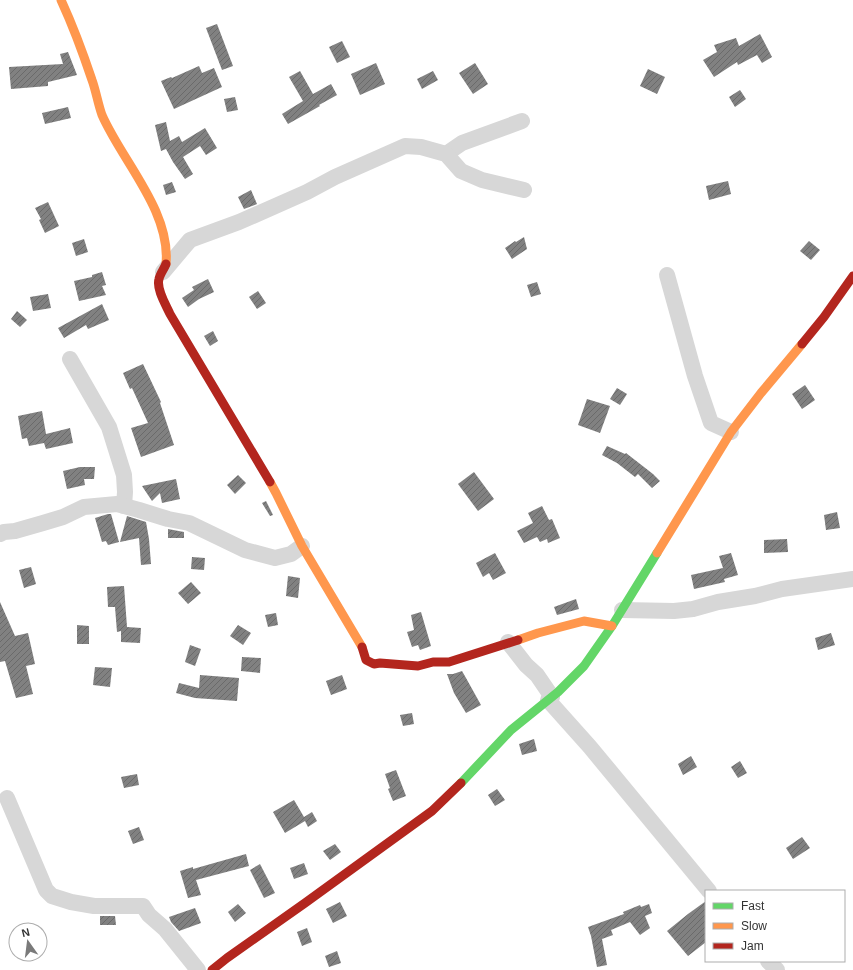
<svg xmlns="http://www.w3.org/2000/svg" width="853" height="970" font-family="Arial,sans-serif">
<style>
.building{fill:url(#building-hatch)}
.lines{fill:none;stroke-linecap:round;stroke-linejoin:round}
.street{stroke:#d7d7d7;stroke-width:16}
.fast{stroke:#63d668;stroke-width:9}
.slow{stroke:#ff974d;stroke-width:9}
.jam{stroke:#b3261e;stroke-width:9}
</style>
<defs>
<pattern id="building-hatch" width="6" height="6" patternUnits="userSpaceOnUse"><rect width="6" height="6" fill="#818181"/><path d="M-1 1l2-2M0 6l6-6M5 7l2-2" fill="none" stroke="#6a6a6a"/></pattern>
</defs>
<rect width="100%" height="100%" fill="#fff"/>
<!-- building -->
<g class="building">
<polygon points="217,24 233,66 222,70 206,28"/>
<polygon points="760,34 772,57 762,63 757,55 738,65 737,62 714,77 703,60 717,52 714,45 736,38 739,46"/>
<polygon points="342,41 350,57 337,63 329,47"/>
<polygon points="68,52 77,75 48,82 48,86 11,89 9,67 63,64 60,54"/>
<polygon points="376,63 385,84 360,95 351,74"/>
<polygon points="475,63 488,84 473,94 459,73"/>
<polygon points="199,66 202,73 214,68 222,87 174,109 161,81 171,77 172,78"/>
<polygon points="648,69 665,77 657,94 640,86"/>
<polygon points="300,71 313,94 331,84 337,95 319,105 320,106 288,124 282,114 303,101 289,77"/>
<polygon points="433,71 438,80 422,89 417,79"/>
<polygon points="740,90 746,99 735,107 729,97"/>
<polygon points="235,97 238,110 227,112 224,99"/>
<polygon points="68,107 71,118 45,124 42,113"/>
<polygon points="166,122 170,141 179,136 182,142 205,128 217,148 206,155 200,146 183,157 193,174 185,179 173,162 166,149 161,151 155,125"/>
<polygon points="728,181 731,194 709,200 706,186"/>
<polygon points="172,182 176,192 166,195 163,185"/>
<polygon points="251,190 257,204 244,209 238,197"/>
<polygon points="48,202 59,226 45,233 39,220 41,219 35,208"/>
<polygon points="524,237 527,249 512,259 505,248 515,241 516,242"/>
<polygon points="84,239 88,252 76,256 72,243"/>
<polygon points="809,241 820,250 811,260 800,251"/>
<polygon points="102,272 106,285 102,286 106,295 79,301 74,281 92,277 92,275"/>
<polygon points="208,279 214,292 199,299 188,307 182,298 194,290 192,287"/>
<polygon points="537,282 541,294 531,297 527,285"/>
<polygon points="258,291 266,303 257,309 249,297"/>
<polygon points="48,294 51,308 33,311 30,297"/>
<polygon points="102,304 109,320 88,329 86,325 64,338 58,328"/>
<polygon points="17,311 27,320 20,327 11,319"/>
<polygon points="213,331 218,341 210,346 204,336"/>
<polygon points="143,364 161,402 160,403 174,445 141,457 131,428 148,423 132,388 130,389 123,373"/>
<polygon points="805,385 815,400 802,409 792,394"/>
<polygon points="617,388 627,394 620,405 610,399"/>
<polygon points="587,399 610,406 600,433 578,425"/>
<polygon points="42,411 46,434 70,428 73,443 46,449 44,443 29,446 27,438 22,439 18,416"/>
<polygon points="607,446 625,454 626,453 653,474 660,481 652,488 638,474 635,477 617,463 602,455"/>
<polygon points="80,467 95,467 94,479 84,479 85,485 67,489 63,471"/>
<polygon points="474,472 494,499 478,511 458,484"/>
<polygon points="238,475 246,483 235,494 227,485"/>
<polygon points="176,479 180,499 162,503 160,493 152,501 142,486"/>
<polygon points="266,501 273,515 270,516 262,503"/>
<polygon points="542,506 549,520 552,519 560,538 548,543 547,539 540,542 537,537 524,543 517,531 533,523 528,513"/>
<polygon points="837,512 840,528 826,530 824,515"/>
<polygon points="108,514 111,514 119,542 108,545 106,541 102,542 95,518"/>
<polygon points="127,516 146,522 149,539 151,564 141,565 139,538 120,542"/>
<polygon points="168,529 184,532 184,538 168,538"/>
<polygon points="787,539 788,552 764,553 764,540"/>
<polygon points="495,553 506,573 493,580 489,573 483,577 476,563"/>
<polygon points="731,553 738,575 724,579 725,582 694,589 691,575 723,568 719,556"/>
<polygon points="192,557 205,558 204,570 191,569"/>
<polygon points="31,567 36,584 24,588 19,570"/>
<polygon points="288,576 300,578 298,598 286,596"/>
<polygon points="191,582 201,593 188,604 178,593"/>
<polygon points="124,586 127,627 141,628 140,643 121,642 121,631 117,632 115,607 108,607 107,587"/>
<polygon points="576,599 579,609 557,615 554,607"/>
<polygon points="0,602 15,636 28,633 35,664 26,666 33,694 16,698 5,661 0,662"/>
<polygon points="421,612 431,646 420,650 418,645 412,647 407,632 414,630 411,615"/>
<polygon points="276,613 278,625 268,627 265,615"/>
<polygon points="77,625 89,626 89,644 77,644"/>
<polygon points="238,625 251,633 243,645 230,636"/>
<polygon points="831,633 835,645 818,650 815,638"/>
<polygon points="190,645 201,649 195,666 185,662"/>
<polygon points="242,657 261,658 260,673 241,671"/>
<polygon points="95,667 112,668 110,687 93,685"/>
<polygon points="462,671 466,678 481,705 466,713 454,693 447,674 453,674"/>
<polygon points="200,675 239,678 237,701 195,698 176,693 179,683 199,688"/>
<polygon points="342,675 347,689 331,695 326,681"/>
<polygon points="412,713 414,724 403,726 400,715"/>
<polygon points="534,739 537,751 522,755 519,744"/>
<polygon points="691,756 697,767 683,775 678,764"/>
<polygon points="740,761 747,773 738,778 731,767"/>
<polygon points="396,770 406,796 393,801 388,789 390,788 385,774"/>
<polygon points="137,774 139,785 124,788 121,777"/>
<polygon points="497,789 505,800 495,806 488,795"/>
<polygon points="294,800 304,817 312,812 317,821 308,827 305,821 285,833 273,812"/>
<polygon points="139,827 144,840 133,844 128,831"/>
<polygon points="802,837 810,848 793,859 786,848"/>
<polygon points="335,844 341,852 330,860 323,851"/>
<polygon points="246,854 249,866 196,880 201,895 188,898 180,871 193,867 193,869"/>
<polygon points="304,863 308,874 294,879 290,868"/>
<polygon points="260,864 275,893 264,898 250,870"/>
<polygon points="706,901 706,942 688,956 667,931 688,914"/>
<polygon points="340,902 347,916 333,923 326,909"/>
<polygon points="238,904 246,913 235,922 228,912"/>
<polygon points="649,904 652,913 645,916 650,928 640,935 630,922 611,930 613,935 602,939 607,965 597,967 591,936 588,927 624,914 623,912 640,905 641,907"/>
<polygon points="195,908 201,923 179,931 171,922 169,917"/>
<polygon points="100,916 115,916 116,925 100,925"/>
<polygon points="307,928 312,942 302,946 297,932"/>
<polygon points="337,951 341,963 329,967 325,956"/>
</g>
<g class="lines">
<!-- street -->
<g class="street">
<polyline points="446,154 462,143 522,121"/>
<polyline points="163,272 190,240 239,222 307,192 335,177 405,146 421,147 446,154 461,171 482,180 524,190"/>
<polyline points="667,275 695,376 711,423 731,432"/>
<polyline points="70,359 109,427 124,475 125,492 124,506"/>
<polyline points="0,534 4,532 15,531 43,523 63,517 84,507 117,504 139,510 168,519 189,523 245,550 275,558 291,554 302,546"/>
<polyline points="622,610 674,611 693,609 718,602 755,596 782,589 853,579"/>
<polyline points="508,642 526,665 537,675 552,697"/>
<polyline points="548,700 590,747 709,891"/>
<polyline points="7,798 46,890 52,896 71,902 94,906 143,906 149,915 165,929 198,970"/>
<polyline points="768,961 777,970"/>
</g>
<!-- fast -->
<polyline class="fast" points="461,783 511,730 558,692 584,666 612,626 657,553"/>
<!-- slow -->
<g class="slow">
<path d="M61,0C73,26 83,53 92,80C96,91 98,104 102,115C122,161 171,211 166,264"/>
<polyline points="270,482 276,493 302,546 362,647"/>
<polyline points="657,553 731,432 761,393 802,344"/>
<polyline points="518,640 538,633 584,621 612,626"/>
</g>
<!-- jam -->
<g class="jam">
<path d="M166,264C164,269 160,274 159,279C156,289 166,305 170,314L270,482"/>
<polyline points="802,344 824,317 853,276"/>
<polyline points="362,647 366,660 374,664 380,663 418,666 433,662 449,662 518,640"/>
<polyline points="212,970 227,958 305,903 432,811 461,783"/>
</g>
</g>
<!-- legend -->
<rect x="705" y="890" width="140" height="72" fill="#ffffff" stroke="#adadad"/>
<rect x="713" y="903" width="20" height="6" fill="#63d668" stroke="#adadad"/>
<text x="741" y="910" font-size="12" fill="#333333">Fast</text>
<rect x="713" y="923" width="20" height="6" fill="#ff974d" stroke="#adadad"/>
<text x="741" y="930" font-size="12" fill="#333333">Slow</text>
<rect x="713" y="943" width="20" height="6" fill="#b3261e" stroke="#adadad"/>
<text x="741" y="950" font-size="12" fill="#333333">Jam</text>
<!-- north arrow -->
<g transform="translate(28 942) rotate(346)"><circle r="19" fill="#ffffff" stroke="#adadad"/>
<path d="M0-3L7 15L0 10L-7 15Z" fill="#7a7a7a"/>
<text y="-6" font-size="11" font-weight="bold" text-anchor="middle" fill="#333333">N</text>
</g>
</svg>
